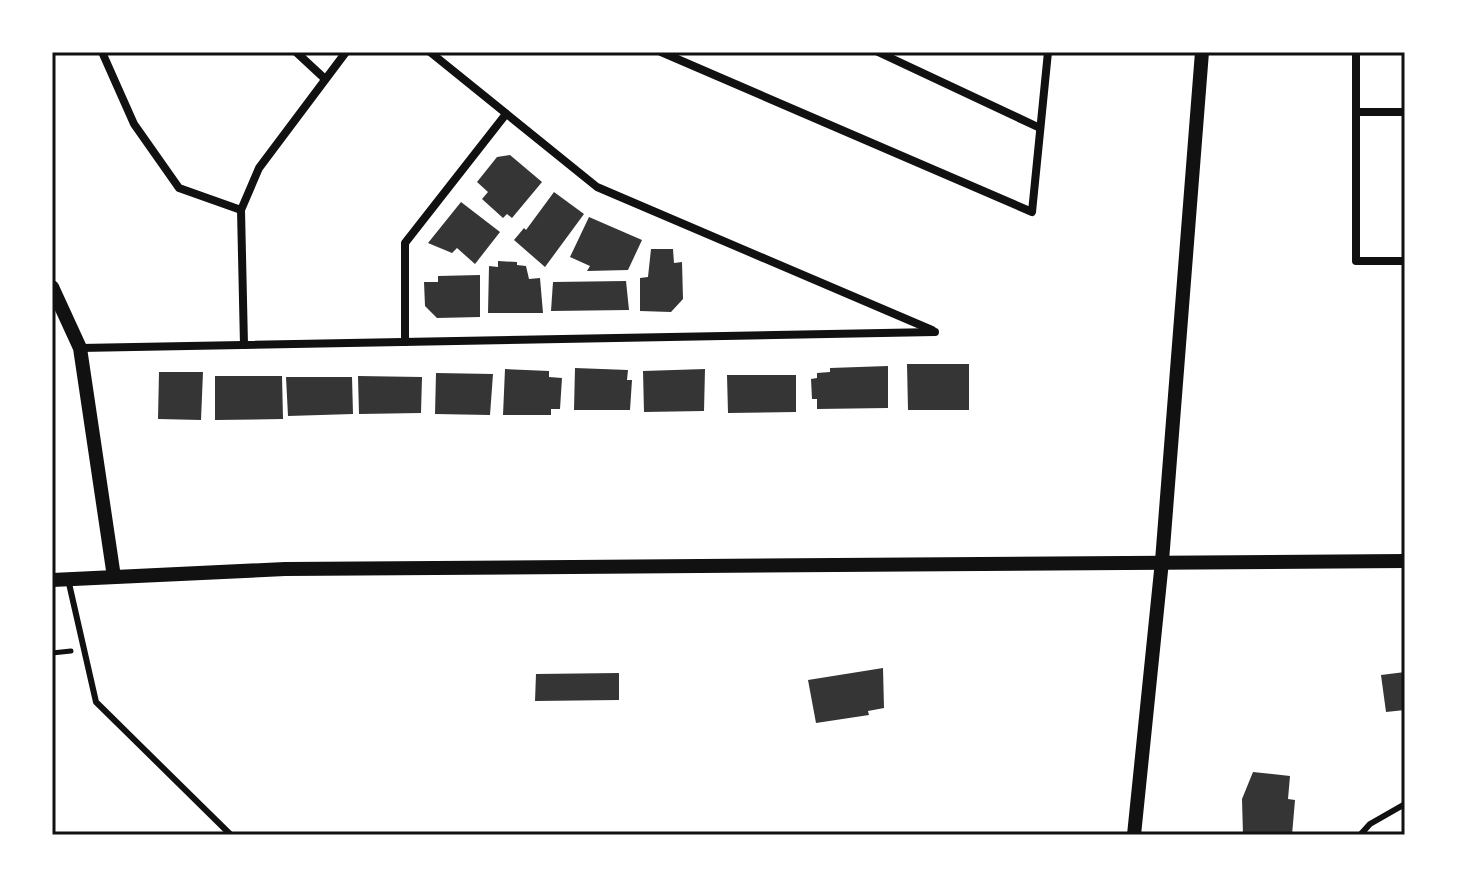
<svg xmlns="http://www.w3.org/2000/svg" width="1457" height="887" font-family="Arial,sans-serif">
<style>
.building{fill:#353535}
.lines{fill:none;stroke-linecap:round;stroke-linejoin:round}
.path{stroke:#111;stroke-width:5}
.service{stroke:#111;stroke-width:6}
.minor{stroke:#111;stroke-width:8}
.tertiary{stroke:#111;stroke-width:14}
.neatline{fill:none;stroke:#111;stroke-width:3}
</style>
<rect width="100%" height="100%" fill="#fff"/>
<!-- building -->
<g class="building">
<polygon points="510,155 542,182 512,218 507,214 503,218 482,199 488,192 477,182 497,157"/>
<polygon points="554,192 584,214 545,267 514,240 524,228 526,230"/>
<polygon points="461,202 500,232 475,264 457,248 452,253 428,243"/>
<polygon points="589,217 642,240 628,270 587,271 590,266 570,257"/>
<polygon points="651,249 673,249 674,263 682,262 683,299 671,312 640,311 640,278 648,277"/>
<polygon points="498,261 517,262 517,265 526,266 529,279 540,278 543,313 488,313 489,266 498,267"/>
<polygon points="480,275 480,317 437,318 425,306 424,282 438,282 438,276"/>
<polygon points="626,281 629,310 551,311 553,282"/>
<polygon points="907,364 969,364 969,410 908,410"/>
<polygon points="888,366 888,408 817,409 817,399 812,399 811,379 817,378 817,373 830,372 830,368"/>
<polygon points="575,368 628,370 627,380 632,380 630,410 574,410"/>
<polygon points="505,369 549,371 549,377 562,378 560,409 551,409 551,415 503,415"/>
<polygon points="705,369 704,411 644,412 643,371"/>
<polygon points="159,372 203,372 201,420 158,419"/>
<polygon points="436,373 493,374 490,415 435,414"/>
<polygon points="727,375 796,375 796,412 728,413"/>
<polygon points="215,376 282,376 283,419 215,420"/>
<polygon points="358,376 422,377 421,413 359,414"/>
<polygon points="286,377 352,377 353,414 288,416"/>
<polygon points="883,668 884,708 868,711 869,715 816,723 808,680"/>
<polygon points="1405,672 1405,710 1386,712 1381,675"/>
<polygon points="619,673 619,700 535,701 536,674"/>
<polygon points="1253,772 1290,776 1288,799 1295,800 1292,835 1243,835 1242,799"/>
</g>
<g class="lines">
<!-- path -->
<polyline class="path" points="52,653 71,651"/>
<!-- service -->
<g class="service">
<polyline points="68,579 96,702 231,835"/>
<polyline points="1360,835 1370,824 1405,804"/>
</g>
<!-- minor -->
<g class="minor">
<polyline points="102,52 134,124 179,188 241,210"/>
<polyline points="296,52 324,78"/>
<polyline points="430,52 597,187 932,330"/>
<polyline points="661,52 1032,212 1048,52"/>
<polyline points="878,52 1040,128"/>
<polyline points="1356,52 1356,261 1405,261"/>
<polyline points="1356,112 1405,112"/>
<polyline points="405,342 405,243 506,114"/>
<polyline points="244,345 241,210 259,168 346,52"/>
<polyline points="80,348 935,332"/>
</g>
<!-- tertiary -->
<g class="tertiary">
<polyline points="52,287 80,348 114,577"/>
<polyline points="52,580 285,569 1405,561"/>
<polyline points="1134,835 1162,561 1202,52"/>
</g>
</g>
<!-- border -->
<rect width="1457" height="887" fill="none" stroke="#ffffff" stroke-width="108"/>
<rect x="54" y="54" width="1349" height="779" class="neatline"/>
</svg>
